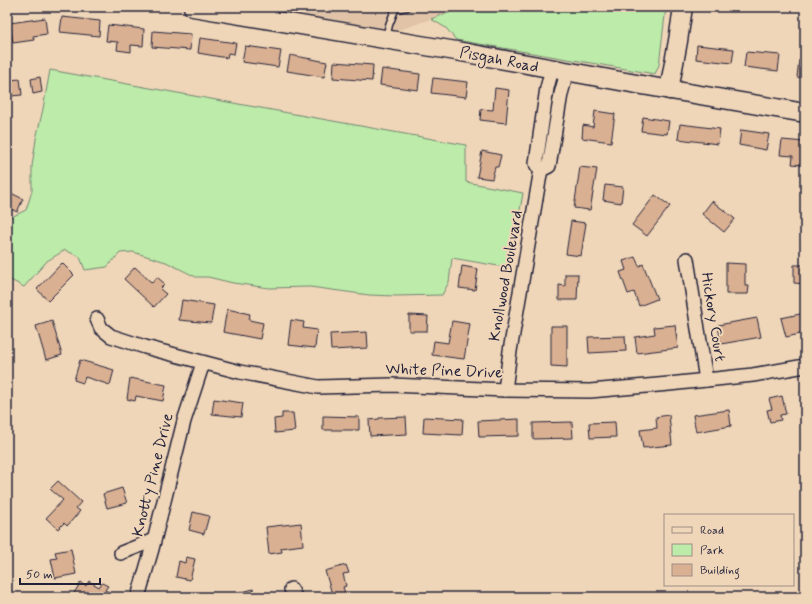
<svg xmlns="http://www.w3.org/2000/svg" width="812" height="604" font-family="Mynerve,sans-serif">
<style>
.built{fill:#e1c4a8}
.green{fill:#bdeba9;stroke:#708672}
.lines{fill:none;stroke-linecap:round;stroke-linejoin:round}
.stream{stroke:#57849b;stroke-width:3}
.building{fill:#dab092;stroke:#22223b}
.lane-casing{stroke:#22223b;stroke-width:9}
.street-casing{stroke:#22223b;stroke-width:16}
.secondary-casing{stroke:#22223b;stroke-width:21}
.lane{stroke:#f0d6b8;stroke-width:6}
.street{stroke:#f0d6b8;stroke-width:13}
.secondary{stroke:#f0d6b8;stroke-width:18}
.labels{text-anchor:middle;dominant-baseline:central;stroke-width:4;stroke-linejoin:round;paint-order:stroke}
.street-label{font-size:16px;fill:#22223b;stroke:#f0d6b8}
</style>
<rect width="100%" height="100%" fill="#f0d6b8"/>
<filter id="ink" filterUnits="userSpaceOnUse"><feTurbulence type="fractalNoise" baseFrequency=".025" numOctaves="2"/><feDisplacementMap in="SourceGraphic" scale="8" xChannelSelector="R" yChannelSelector="G"/><feConvolveMatrix kernelMatrix="1 2 1 2 8 2 1 2 1" color-interpolation-filters="sRGB"/></filter>
<g filter="url(#ink)">
<!-- built -->
<polygon class="built" points="259,7 465,7 397,31"/>
<!-- green -->
<g class="green">
<polygon points="465,7 666,7 659,65 655,74 456,40 446,28 431,19"/>
<polygon points="50,70 466,145 466,182 523,193 510,268 452,258 449,282 442,295 395,296 369,295 310,287 269,288 233,283 208,277 196,277 166,262 133,252 120,253 107,267 85,270 80,257 65,250 47,261 24,287 7,278 7,219 26,210 32,191 32,166 36,139 43,109"/>
</g>
<g class="lines">
<!-- stream -->
<polyline class="stream" points="7,591 13,597"/>
</g>
<!-- building -->
<g class="building">
<polygon points="62,17 100,21 99,36 60,32"/>
<polygon points="45,18 47,34 33,36 34,40 13,43 10,23"/>
<polygon points="108,25 144,29 143,46 131,45 131,52 117,50 118,42 106,41"/>
<polygon points="153,31 191,34 190,50 152,47"/>
<polygon points="200,38 236,43 234,54 228,53 227,58 198,53"/>
<polygon points="697,45 734,49 732,63 696,59"/>
<polygon points="245,46 281,51 278,67 242,62"/>
<polygon points="746,52 780,55 778,71 744,67"/>
<polygon points="290,55 327,62 324,77 287,71"/>
<polygon points="799,60 805,61 805,78 797,77"/>
<polygon points="334,62 373,65 372,81 333,78"/>
<polygon points="382,69 420,74 418,90 380,85"/>
<polygon points="40,77 42,92 33,94 31,79"/>
<polygon points="433,78 468,82 466,97 431,93"/>
<polygon points="20,79 22,95 11,96 9,80"/>
<polygon points="495,88 509,90 506,123 480,120 481,109 493,110"/>
<polygon points="595,111 615,114 611,142 582,138 583,125 593,127"/>
<polygon points="643,117 669,121 667,134 641,131"/>
<polygon points="680,124 720,129 718,144 678,139"/>
<polygon points="741,130 769,134 766,150 739,145"/>
<polygon points="782,140 805,142 805,159 802,158 801,165 792,164 793,156 780,155"/>
<polygon points="482,151 501,155 498,167 495,167 492,179 477,177"/>
<polygon points="580,167 597,169 590,210 574,208"/>
<polygon points="605,185 623,187 621,203 603,200"/>
<polygon points="7,191 23,199 17,212 7,207"/>
<polygon points="655,195 670,206 647,236 632,225"/>
<polygon points="712,201 735,219 724,232 702,214"/>
<polygon points="571,221 586,223 581,256 566,254"/>
<polygon points="635,257 639,266 643,264 657,299 639,306 634,292 628,294 620,272 626,270 623,261"/>
<polygon points="62,263 74,275 48,301 37,289"/>
<polygon points="726,263 745,264 745,286 749,286 748,294 726,294"/>
<polygon points="794,265 805,265 805,284 794,283"/>
<polygon points="462,266 478,269 475,290 459,288"/>
<polygon points="135,267 152,283 157,277 165,284 160,289 166,294 154,307 124,279"/>
<polygon points="565,274 578,274 577,300 559,300 559,285 565,286"/>
<polygon points="7,281 9,298 7,299"/>
<polygon points="182,300 214,305 211,323 179,320"/>
<polygon points="227,309 250,314 249,320 263,323 260,339 223,332"/>
<polygon points="805,313 805,333 786,337 781,318"/>
<polygon points="409,315 428,316 427,331 409,331"/>
<polygon points="757,318 761,337 721,344 718,325"/>
<polygon points="291,320 304,322 303,328 317,330 315,348 288,345"/>
<polygon points="52,321 62,355 46,360 36,326"/>
<polygon points="452,321 470,324 464,359 432,355 434,341 448,343"/>
<polygon points="675,325 678,348 637,353 635,337 655,334 654,327"/>
<polygon points="551,326 567,326 567,367 551,366"/>
<polygon points="367,332 368,348 331,350 330,334"/>
<polygon points="625,336 626,351 589,353 588,337"/>
<polygon points="80,360 114,370 110,385 85,377 83,383 74,380"/>
<polygon points="130,378 166,385 163,401 136,396 135,401 127,399"/>
<polygon points="782,396 786,414 780,415 781,420 770,422 767,410 772,409 769,399"/>
<polygon points="214,399 243,403 241,417 212,414"/>
<polygon points="729,410 731,426 696,432 693,415"/>
<polygon points="282,413 293,413 295,431 275,433 274,419 282,418"/>
<polygon points="669,415 672,445 643,448 640,430 657,428 656,417"/>
<polygon points="323,416 359,417 359,430 323,430"/>
<polygon points="406,417 407,434 370,436 369,420 379,419 379,418"/>
<polygon points="424,417 463,419 462,435 423,433"/>
<polygon points="519,419 519,436 479,437 478,421"/>
<polygon points="572,422 573,438 533,439 533,423"/>
<polygon points="615,422 616,437 590,438 589,423"/>
<polygon points="58,481 81,502 76,508 80,511 67,526 64,523 58,529 46,518 63,500 50,489"/>
<polygon points="122,488 127,503 107,508 103,494"/>
<polygon points="193,512 209,516 204,534 189,530"/>
<polygon points="301,523 303,545 281,548 282,552 269,554 266,527"/>
<polygon points="71,549 76,574 55,578 51,559 57,558 55,552"/>
<polygon points="186,557 195,559 190,580 176,577 179,561 185,563"/>
<polygon points="346,565 349,573 343,574 346,586 343,587 346,597 333,597 325,571"/>
<polygon points="89,581 99,587 102,583 108,586 105,590 112,594 110,597 79,597 74,593 81,582 86,586"/>
<polygon points="253,589 255,597 237,597 236,594"/>
</g>
<g class="lines">
<!-- lane casing -->
<g class="lane-casing">
<g id="lane">
<polyline points="395,9 407,7"/>
<polyline points="386,38 389,25 396,7"/>
</g>
</g>
<!-- street casing -->
<g class="street-casing">
<g id="street">
<polyline points="552,69 547,88 536,163 537,166 543,169 549,166 561,94 567,72"/>
<polyline points="687,259 706,380"/>
<polyline points="97,319 101,328 111,336 145,347 240,372 318,387 392,385 505,390 590,391 669,384 753,375 805,366"/>
<polyline points="505,390 510,351 541,169"/>
<polyline points="121,553 154,540"/>
<polyline points="291,589 295,597"/>
<polyline points="138,597 152,549 184,421 203,363"/>
</g>
</g>
<!-- secondary casing -->
<g class="secondary-casing">
<g id="secondary">
<polyline points="193,7 456,51 642,85 805,113"/>
<polyline points="669,90 678,41 683,7"/>
</g>
</g>
<!-- lane -->
<use href="#lane" class="lane"/>
<!-- street -->
<use href="#street" class="street"/>
<!-- secondary -->
<use href="#secondary" class="secondary"/>
</g>
</g>
<g class="labels">
<!-- street labels -->
<g class="street-label">
<text transform="translate(499 60) rotate(11)">Pisgah Road</text>
<text transform="translate(506 276) rotate(-80)">Knollwood Boulevard</text>
<text transform="translate(713 317) rotate(81)">Hickory Court</text>
<text transform="translate(444 371) rotate(2)">White Pine Drive</text>
<text transform="translate(153 475) rotate(-76)">Knotty Pine Drive</text>
</g>
</g>
<!-- margin -->
<rect width="812" height="604" fill="none" stroke="#f0d6b8" stroke-width="24"/>
<rect x="12" y="12" width="788" height="580" fill="none" stroke="#22223b" stroke-width="1.5" filter="url(#ink)"/>
<!-- legend -->
<rect x="664" y="514" width="130" height="72" fill="#f0d6b8" stroke="#9e8e86"/>
<rect x="672" y="527" width="20" height="6" fill="#f0d6b8" stroke="#9e8e86"/>
<text x="700" y="534" font-size="12" fill="#22223b">Road</text>
<rect x="672" y="544" width="20" height="12" fill="#bdeba9" stroke="#9e8e86"/>
<text x="700" y="554" font-size="12" fill="#22223b">Park</text>
<rect x="672" y="564" width="20" height="12" fill="#dab092" stroke="#9e8e86"/>
<text x="700" y="574" font-size="12" fill="#22223b">Building</text>
<!-- scale -->
<path d="M20 578v6h80v-6" fill="none" stroke="#22223b" stroke-width="2"/>
<text x="26" y="578" font-size="12" fill="#22223b" stroke="#f0d6b8" stroke-width="3" paint-order="stroke">50 m</text>
</svg>
